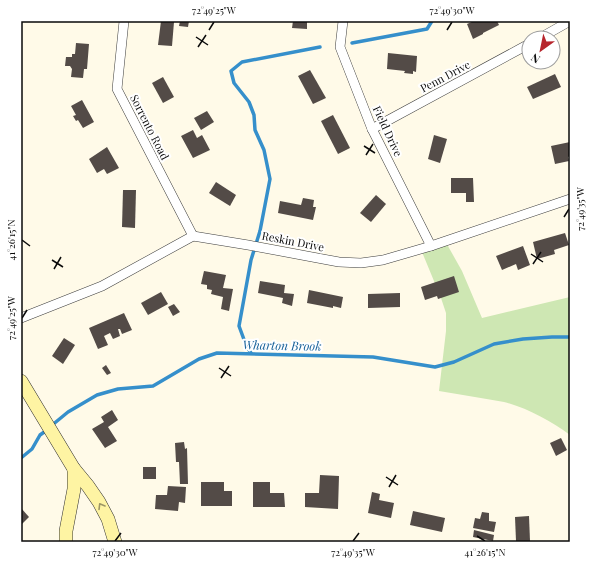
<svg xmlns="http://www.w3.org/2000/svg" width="591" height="563" font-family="'Playfair Display',serif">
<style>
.green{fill:#cee7b3}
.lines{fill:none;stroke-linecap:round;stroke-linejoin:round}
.stream{stroke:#358fcb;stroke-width:3.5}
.building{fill:#534b47}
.street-casing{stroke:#3d3d3d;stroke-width:10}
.secondary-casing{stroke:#2c2c2c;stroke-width:14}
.street{stroke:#fff;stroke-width:9}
.secondary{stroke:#fef4a3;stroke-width:13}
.oneway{stroke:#9c9666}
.ticks{fill:none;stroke:#0a0a0a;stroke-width:1.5}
.labels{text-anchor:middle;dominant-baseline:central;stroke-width:4;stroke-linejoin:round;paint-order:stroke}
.street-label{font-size:11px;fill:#0a0a0a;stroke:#fff}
.water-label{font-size:12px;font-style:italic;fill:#166099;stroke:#fff}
.neatline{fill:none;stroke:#0a0a0a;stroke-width:1.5}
.ticks-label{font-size:10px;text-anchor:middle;fill:#0a0a0a}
</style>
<rect width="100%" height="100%" fill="#fffae8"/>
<!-- green -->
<path class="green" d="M444,239L462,271L482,318L570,297V435C551,421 527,408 504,402C483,398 461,395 439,391L446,331V313L441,298L422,252Z"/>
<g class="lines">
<!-- stream -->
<g class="stream">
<polyline points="352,43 427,29 432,21"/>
<polyline points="251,353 246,345 239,326 251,260 260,231 270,179 264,150 255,130 254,115 249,102 234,83 231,71 242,62 320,47"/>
<polyline points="51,426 68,412 97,395 118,389 153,386 199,359 217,353 373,357 435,367 454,362 494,344 523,339 552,337 570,337"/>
<polyline points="21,458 32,449 40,435 47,430"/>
</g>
</g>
<!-- building -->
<g class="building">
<polygon points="161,21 174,22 172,46 158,45"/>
<polygon points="180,21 189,21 188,27 179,26"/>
<polygon points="293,21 307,21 307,29 292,28"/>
<polygon points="474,21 497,21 499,25 483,33 483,34 473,39 467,24"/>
<polygon points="76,43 89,44 87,69 84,69 83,78 71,77 72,69 70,66 65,66 66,57 72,57 72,54 75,54"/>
<polygon points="388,53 417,56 416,72 413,71 413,74 404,73 405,71 387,69"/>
<polygon points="310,70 326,98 313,104 298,76"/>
<polygon points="555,74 561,87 533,99 527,87"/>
<polygon points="163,77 174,97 163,103 152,83"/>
<polygon points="82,100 94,122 83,128 78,120 76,121 73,116 76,115 71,106"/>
<polygon points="207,111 214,122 201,130 194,118"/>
<polygon points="333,115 350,148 338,154 321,121"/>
<polygon points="193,130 197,138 202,135 210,150 193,158 181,136"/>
<polygon points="434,135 447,139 440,163 428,159"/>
<polygon points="570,142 570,156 568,157 569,161 555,164 551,146"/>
<polygon points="107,147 119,168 107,174 104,169 97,173 89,159"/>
<polygon points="451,178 473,178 474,202 466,202 466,193 451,193"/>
<polygon points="216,182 236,195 230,206 209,193"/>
<polygon points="123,190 136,190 135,228 122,227"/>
<polygon points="376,195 386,204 371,222 360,213"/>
<polygon points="303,198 314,200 313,207 316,207 313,220 278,213 280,201 301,205"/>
<polygon points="565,233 569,245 554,250 555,254 537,259 533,242"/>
<polygon points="523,246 530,265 518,270 516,264 502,270 496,256"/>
<polygon points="204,271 226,275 223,288 233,289 229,311 221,309 223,297 211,294 212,290 207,289 207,285 201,284"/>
<polygon points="454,276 459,292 438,299 437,296 425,300 421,287"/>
<polygon points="260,281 285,285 284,293 294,294 292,306 282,303 283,298 258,293"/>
<polygon points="309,290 343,297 341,308 333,306 333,308 307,303"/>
<polygon points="161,292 168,304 148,315 141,303"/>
<polygon points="400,293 400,307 368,308 368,294"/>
<polygon points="174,304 180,312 173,316 168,307"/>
<polygon points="124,313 132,330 122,334 120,329 118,329 120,336 113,339 110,333 104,336 108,345 98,349 89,328"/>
<polygon points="64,338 75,345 63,364 52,356"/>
<polygon points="106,365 111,373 107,375 102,368"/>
<polygon points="112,410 118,420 108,427 117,441 105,448 92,429 104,422 101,417"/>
<polygon points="561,438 567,450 556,456 550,443"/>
<polygon points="184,442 185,449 187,448 188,484 180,484 179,462 176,462 175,443"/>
<rect x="143" y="467" width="13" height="12"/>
<polygon points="320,475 339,476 338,509 305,507 305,493 319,493"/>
<polygon points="201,482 224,482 224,491 232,491 232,506 201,506"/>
<polygon points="253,482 270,482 270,493 284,493 285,507 253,507"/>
<polygon points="168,486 186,487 185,503 179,502 178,511 155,509 156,495 167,495"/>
<polygon points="372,492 380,494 379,500 394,503 391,518 368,513"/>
<polygon points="21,508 29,517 21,525"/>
<polygon points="413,511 445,518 442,532 410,525"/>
<polygon points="482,512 489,513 489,521 496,522 494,532 473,528 475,518 480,519"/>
<polygon points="529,516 530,541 516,541 515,517"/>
<polygon points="474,530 494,535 493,541 473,537"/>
</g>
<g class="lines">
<!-- street casing -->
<g class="street-casing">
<g id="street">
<polyline points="124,21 117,89 193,236"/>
<polyline points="343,21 340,47 372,129 431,246"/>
<polyline points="540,38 570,21"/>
<polyline points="372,129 529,44"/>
<polyline points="21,318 102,286 193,236 248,245 339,262 361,263 383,260 431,246 570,199"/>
</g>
</g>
<!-- secondary casing -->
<g class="secondary-casing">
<g id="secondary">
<polyline points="21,381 74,469 88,486 99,502 108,519 115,542"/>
<polyline points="66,542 66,531 74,489 74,469"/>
</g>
</g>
<!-- street -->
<use href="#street" class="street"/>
<!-- secondary -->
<use href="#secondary" class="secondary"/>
</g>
<!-- one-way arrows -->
<defs><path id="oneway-chevron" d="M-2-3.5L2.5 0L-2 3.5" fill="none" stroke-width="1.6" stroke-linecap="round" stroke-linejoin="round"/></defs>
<use class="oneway" href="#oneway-chevron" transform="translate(101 506) rotate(-121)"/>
<!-- ticks -->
<path class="ticks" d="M209,30L214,22M447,30L452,22M196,37L208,45M198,47L206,35M364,146L375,153M366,155L373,144M564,217L569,209M22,240L30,246M531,254L543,262M52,260L63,267M533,264L541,252M54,269L61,257M22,318L27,310M219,368L231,376M221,378L229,366M386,477L398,485M389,487L396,475M477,536L485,541M115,541L121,533M353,541L359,533"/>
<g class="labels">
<!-- street labels -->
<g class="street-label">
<text transform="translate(445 76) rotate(-28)">Penn Drive</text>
<text transform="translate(150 127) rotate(63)">Sorrento Road</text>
<text transform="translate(388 131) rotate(65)">Field Drive</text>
<text transform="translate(293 241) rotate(11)">Reskin Drive</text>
</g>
<!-- water labels -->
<g class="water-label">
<text transform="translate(282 345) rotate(1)">Wharton Brook</text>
</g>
</g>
<!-- border -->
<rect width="591" height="563" fill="none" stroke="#ffffff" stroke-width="44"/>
<!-- north arrow -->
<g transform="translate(541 50) rotate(213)"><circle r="19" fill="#ffffff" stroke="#9d9d9d"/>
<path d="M0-3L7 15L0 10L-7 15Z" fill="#b7252c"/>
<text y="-6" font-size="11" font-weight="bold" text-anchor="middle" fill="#0a0a0a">N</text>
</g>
<rect x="22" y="22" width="547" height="519" class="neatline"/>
<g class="ticks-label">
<text x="214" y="14">72°49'25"W</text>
<text x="452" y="14">72°49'30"W</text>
<text transform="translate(580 209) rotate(-90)" y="4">72°49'35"W</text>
<text transform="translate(11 240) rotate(-90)" y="4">41°26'15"N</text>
<text transform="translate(11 318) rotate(-90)" y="4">72°49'25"W</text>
<text x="115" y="556">72°49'30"W</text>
<text x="353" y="556">72°49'35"W</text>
<text x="485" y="556">41°26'15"N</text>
</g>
</svg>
